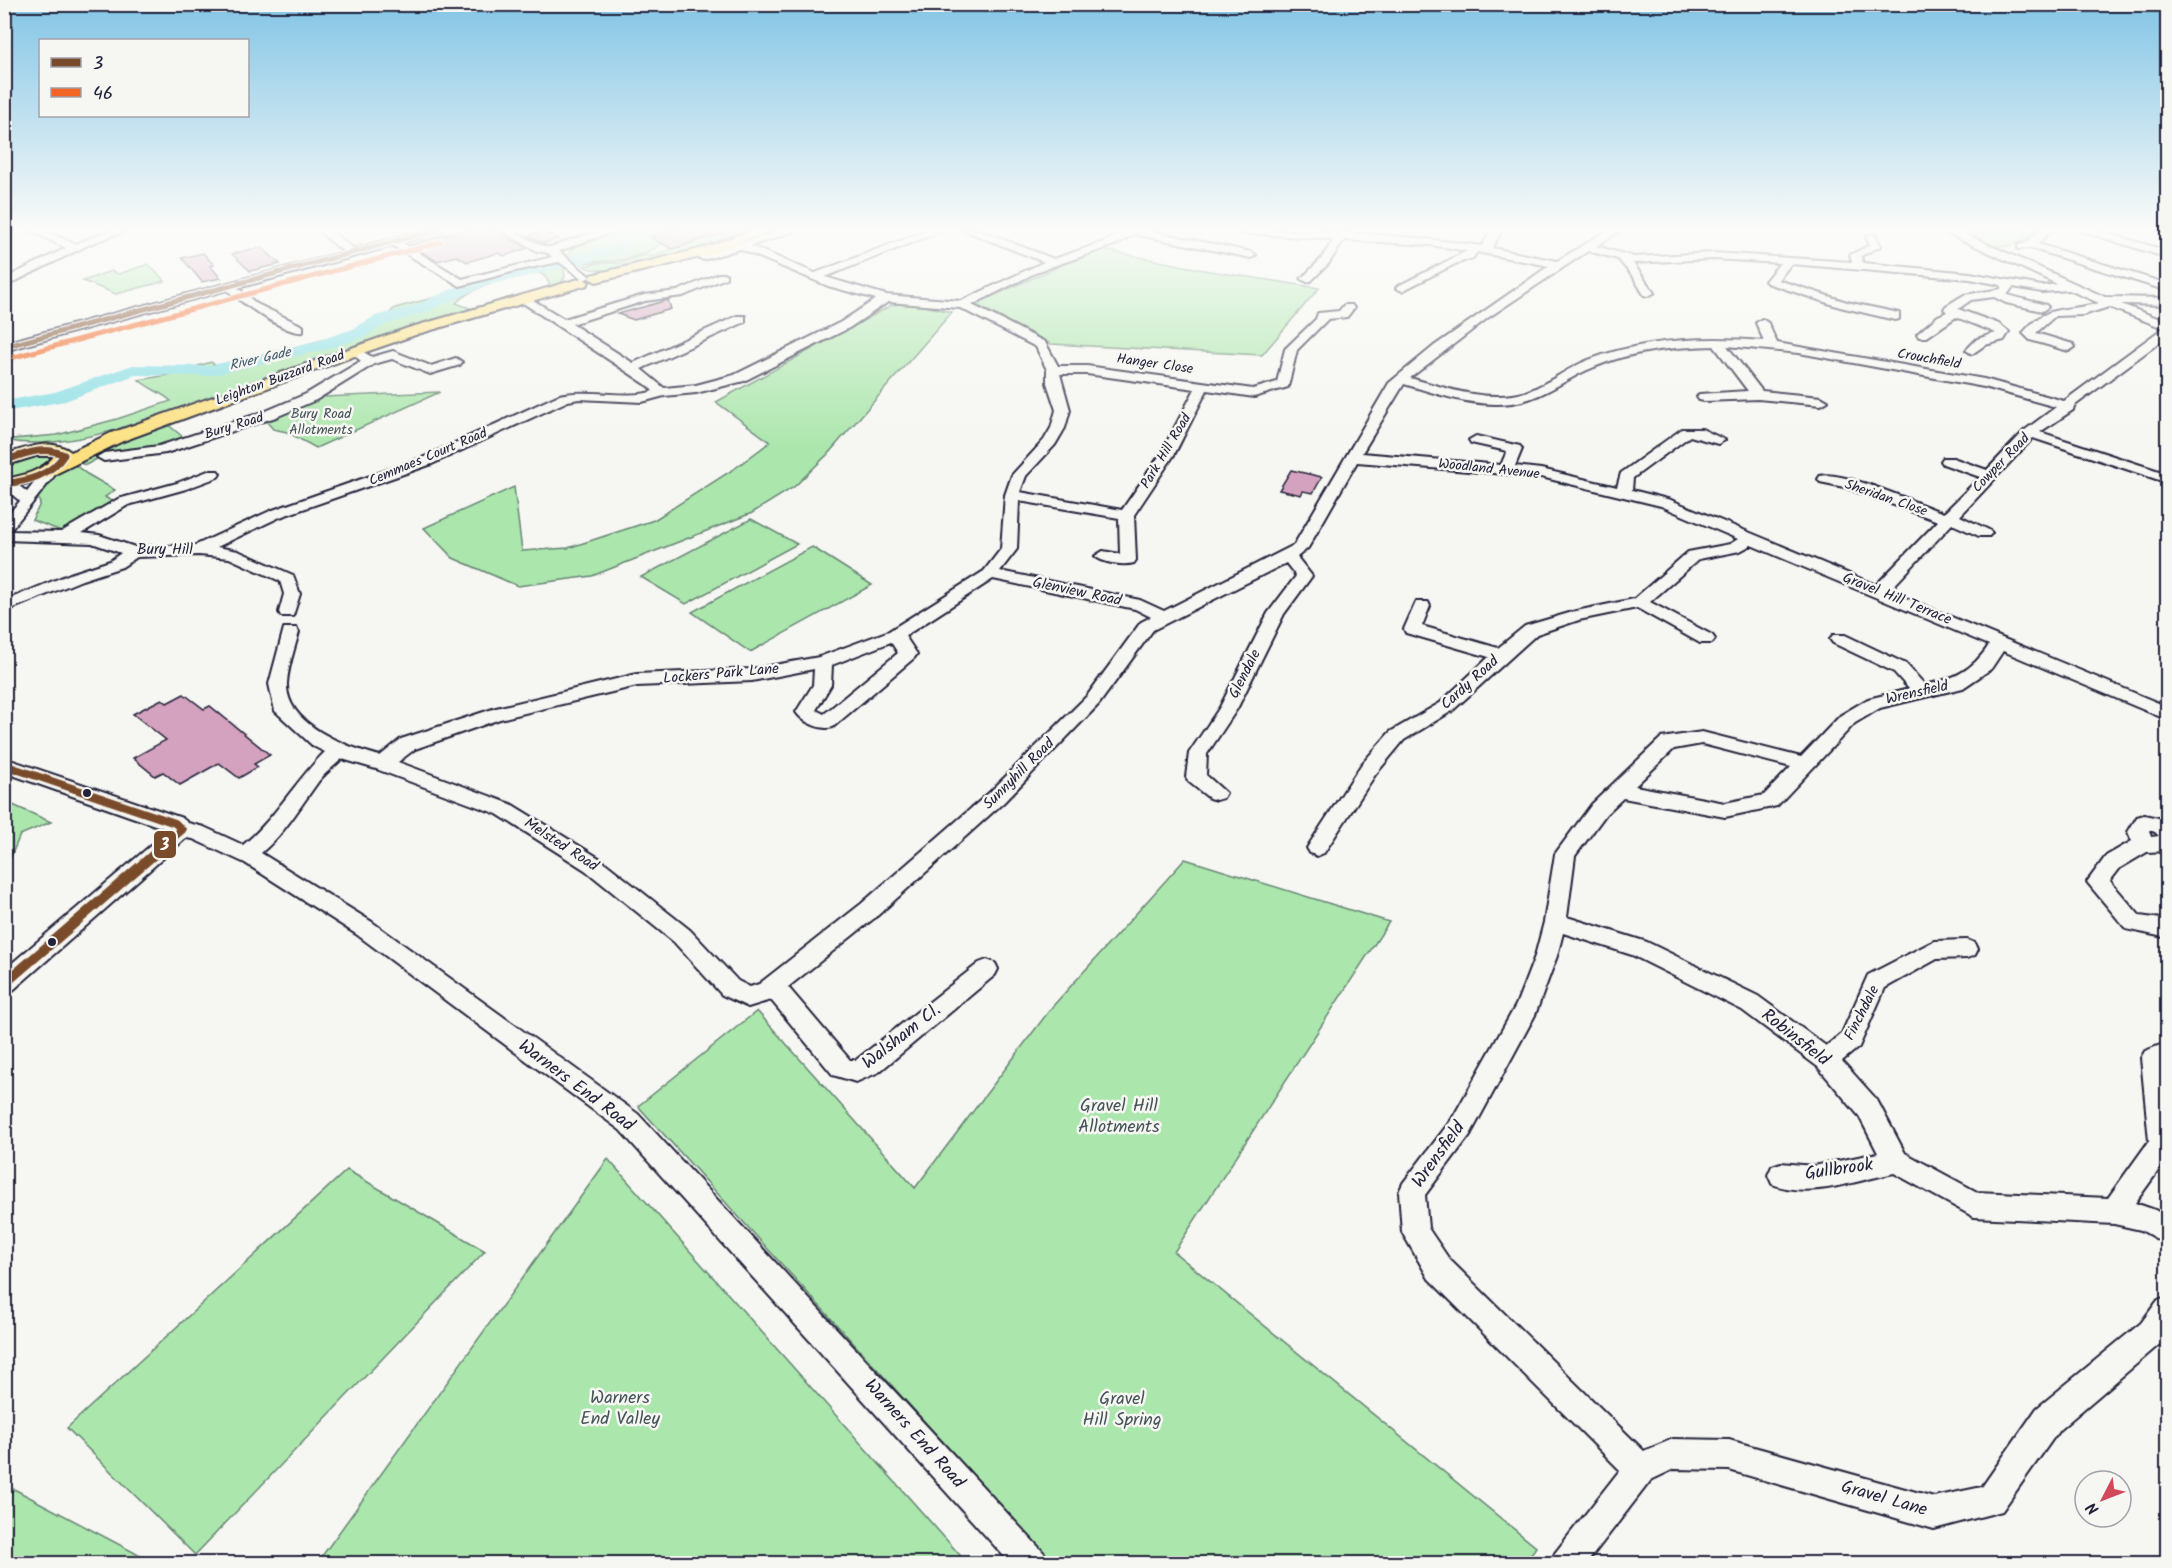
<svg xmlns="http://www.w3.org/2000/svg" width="2172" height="1568" font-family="Kalam,sans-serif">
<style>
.green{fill:#abe6ac;stroke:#668474;stroke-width:1.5}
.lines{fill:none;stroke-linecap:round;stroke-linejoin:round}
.river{fill:#8ddfe4;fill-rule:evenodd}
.building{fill:#d4a2be;stroke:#22223b;stroke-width:1.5}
.minor-casing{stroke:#22223b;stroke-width:4}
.major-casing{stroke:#22223b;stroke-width:4}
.minor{fill:#f6f6f2;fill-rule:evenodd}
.major{fill:#fce080;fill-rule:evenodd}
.bus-1-far3-casing{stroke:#f6f6f2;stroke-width:8}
.bus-1-far2-casing{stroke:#f6f6f2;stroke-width:10}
.bus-1-far1-casing{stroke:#f6f6f2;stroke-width:13}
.bus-1-casing{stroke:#f6f6f2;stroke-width:15}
.bus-2-casing{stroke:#f6f6f2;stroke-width:8}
.bus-1-far3{stroke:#7a4b2a;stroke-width:5}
.bus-1-far2{stroke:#7a4b2a;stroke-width:7}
.bus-1-far1{stroke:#7a4b2a;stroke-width:8}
.bus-1{stroke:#7a4b2a;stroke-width:10}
.bus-2{stroke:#f26522;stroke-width:5}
.bus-dot{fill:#22223b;stroke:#f6f6f2;stroke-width:2}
.labels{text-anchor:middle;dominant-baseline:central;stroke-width:5;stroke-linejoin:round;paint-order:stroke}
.far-water-label{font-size:14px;font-style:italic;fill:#425b6e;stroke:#f6f6f2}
.far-street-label{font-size:14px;fill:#22223b;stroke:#f6f6f2}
.far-park-label{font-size:14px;fill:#445357;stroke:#f6f6f2}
.street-label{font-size:15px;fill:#22223b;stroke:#f6f6f2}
.near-street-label{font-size:18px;fill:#22223b;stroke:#f6f6f2}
.near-park-label{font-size:18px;fill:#445357;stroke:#f6f6f2}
.line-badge{stroke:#f6f6f2;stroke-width:2}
.badge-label{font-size:16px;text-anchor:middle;font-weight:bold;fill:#fff}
</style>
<rect width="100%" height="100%" fill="#f6f6f2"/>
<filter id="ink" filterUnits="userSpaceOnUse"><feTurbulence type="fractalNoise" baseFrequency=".0167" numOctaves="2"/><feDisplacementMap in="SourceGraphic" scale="12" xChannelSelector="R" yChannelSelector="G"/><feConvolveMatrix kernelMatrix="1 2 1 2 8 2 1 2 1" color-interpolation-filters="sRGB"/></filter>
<g filter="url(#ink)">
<!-- green -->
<g class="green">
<path d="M621,230H672L650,237L662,244C650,252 635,257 620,260C607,262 595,260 581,264L569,254L571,249L581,243Z"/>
<path d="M731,230H754C725,241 606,283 584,266L597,263H618L647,254L651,256Z"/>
<path d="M1949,230H2038C2002,259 1988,244 1949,230Z"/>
<polygon points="1104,250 1209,271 1319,288 1262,355 1051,344 975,304 1062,265"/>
<path d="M558,260L564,269L565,277L561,283L551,287L546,278L540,273C517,275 472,286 456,303L475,310C399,336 323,361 247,387C186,408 72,453 10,441L12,439L57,435L117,419L171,401C161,392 149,389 139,380L168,375L211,362L218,367L350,333L380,322L395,308L444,295L468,283Z"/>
<polygon points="148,264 165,281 116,294 83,281 111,271 119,274"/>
<polygon points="905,302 952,312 827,455 794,487 752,513 592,576 518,586 453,558 424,528 514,487 522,551 568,548 654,520 734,469 770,442 716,402 890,306"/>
<polygon points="440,392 316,448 287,432 273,429 266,421 323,397"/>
<polygon points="166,423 183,437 160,448 104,455 86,465 79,463 89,454"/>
<path d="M31,455L53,458C40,471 24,477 5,478V464Z"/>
<polygon points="71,462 87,474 115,490 105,497 113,502 64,532 32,520 40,504 38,497 63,465"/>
<polygon points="751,519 797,544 686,604 641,577"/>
<polygon points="812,547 872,585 750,652 692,612"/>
<polygon points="4,801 51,822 20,835 10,859 5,861"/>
<polygon points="1185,859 1389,922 1174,1252 1536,1547 1525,1564 1053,1563 638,1106 757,1011 915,1188 1052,1007"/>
<polygon points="608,1159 967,1563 317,1563"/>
<polygon points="347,1170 485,1251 195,1555 67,1428"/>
<polygon points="14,1489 154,1563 5,1563 5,1500"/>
</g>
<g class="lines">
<!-- river -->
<polygon class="river" points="624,230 647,230 631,238 625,251 578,265 488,285 423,313 387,324 365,337 328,349 208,376 135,375 65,401 4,412 4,401 55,392 133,365 208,366 317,341 353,329 375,316 411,307 477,278 614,245 620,232"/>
</g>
<!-- building -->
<g class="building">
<polygon points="460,230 492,230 528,248 504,256 498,253 467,262 457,256 437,261 410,245"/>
<polygon points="672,230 722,230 723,233 672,249 650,237"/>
<polygon points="544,231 559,239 544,243 528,236"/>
<polygon points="261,247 280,264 250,271 232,254"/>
<polygon points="203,253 214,265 210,266 221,278 202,282 182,258"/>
<polygon points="668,300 671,309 634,320 618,314"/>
<polygon points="1291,470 1322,477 1313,493 1303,491 1301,495 1279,490"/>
<polygon points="184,694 204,709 210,706 270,755 254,764 258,767 239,778 219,763 180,785 163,772 155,776 133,758 166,740 133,714 162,699 167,703"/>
</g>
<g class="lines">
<!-- minor casing -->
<g class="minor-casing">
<g id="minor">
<polygon points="29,230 44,230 75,244 111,230 128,230 92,243 4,287 4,279 66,248"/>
<path d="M317,230H330L354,249L424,230H443L403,243L462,279L552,257L548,253L537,251L500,230C524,230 531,245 550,247L600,230H617L559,251L588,275L590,277L584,280L559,262L515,271L460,286L393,246L238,288L257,304L303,326V332C286,335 241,302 227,290L4,351V343L344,252Z"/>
<path d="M780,230H798L751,246L815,273L928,230H944L825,277L886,295L961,301L1044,262L963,230H979L1054,259L1109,240L1125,230H1146L1251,252L1256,255L1251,258L1134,234L1117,244L1039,271L972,305L1045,342L1058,366H1087L1253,389L1277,382L1285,349L1316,319L1318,313L1339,311L1344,305H1352L1354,308L1347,317L1328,319L1297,350L1288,387L1254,397L1207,390L1174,455L1134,515L1136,560L1134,563C1124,566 1102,563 1095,556L1103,551L1120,554L1119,518L1019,501L1017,549L1000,571L1140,600L1164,611L1294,545L1389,383L1434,346L1549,266L1477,252L1473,258L1455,264L1402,291L1396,288L1398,286L1467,251L1430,245L1344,240L1329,263L1311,281L1307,282L1301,279L1321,259L1334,239L1239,233L1234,230C1317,230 1400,234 1482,246L1491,230H1502L1492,248L1557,261L1608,230H1622L1596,246L1634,257L1713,253L1852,262L1850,255L1870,245L1866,237L1871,234L1875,235L1881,246L1861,256L1863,263L1970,273L2042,286L2057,284L1940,230H1956L2105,297L2168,298V305L2121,304L2168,322V336L2074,406L2073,410L2040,432L2168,474V483L2033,438L1960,516L1989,530L1992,533L1989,536H1979L1952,524L1889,591L2168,707V720L2003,651L1991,669L1963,688L1880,708L1855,723L1777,806L1725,817L1623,798L1606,814L1575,856L1567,917L1647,942L1758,996L1826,1046L1842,1033L1868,975L1934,941L1967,940L1975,943L1978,949L1975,955L1967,958L1937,959L1885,988L1859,1047L1842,1061L1877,1100L1905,1153L1977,1192L2108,1198L2149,1141L2141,1058L2145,1051L2168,1042V1063L2166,1064L2168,1157L2135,1203L2155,1210L2168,1217V1245L2141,1230L2114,1224L1974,1217L1894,1173C1855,1181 1810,1199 1772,1184L1768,1175L1772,1166L1781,1163L1813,1166L1878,1153L1859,1116L1818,1067L1742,1010L1632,955L1563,933L1557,956L1535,1015L1470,1135L1425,1195L1428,1228L1449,1259L1644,1451L1673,1439L1729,1440L1934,1497L1982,1487L2037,1408L2141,1323L2158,1300L2168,1296V1334L2161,1343L2059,1430L2002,1511L1934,1529L1729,1470L1674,1469L1651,1480L1586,1564H1550L1555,1553L1620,1470L1429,1279L1402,1232L1399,1192L1403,1183L1452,1119L1516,1005L1535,956L1544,922L1555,854L1592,804L1661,738L1668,737L1702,732L1801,757L1841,715L1868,699L1909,689L1894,672L1833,643L1830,639L1833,635H1845L1906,664L1925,685C1954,679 1972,671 1989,645L1751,545L1740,551L1699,559L1650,602L1712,635L1715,639L1712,643H1700L1637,608L1579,620L1537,634L1452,711L1404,740L1375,775L1324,853L1317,856L1310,853L1307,848L1310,843L1361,765L1390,732L1440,703L1489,657L1406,633L1404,629L1416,602H1428L1430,606L1422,626L1498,648L1525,626L1576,611L1634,599L1688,552L1730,544L1738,539L1661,506L1541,477L1357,462L1308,548L1297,557L1312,576L1284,614L1237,709L1207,754L1206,775L1226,793L1223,798L1216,800L1209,798L1189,782L1186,777L1189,753L1220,707L1268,613L1296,576L1286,563L1153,630L1099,704L1004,802L877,916L788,987L850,1060H856L979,963L987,960L995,963L998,969L995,975L879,1072L856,1082L833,1075L771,1000L748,1007L722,995L674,942L585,870L497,814L376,769L342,759C334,766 324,774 318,782C299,808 285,833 261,853L372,922L638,1114L1044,1553L1049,1564H1011L620,1130L356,934L245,863L193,839L186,838L12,991L4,993V970L169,830L4,772V758L182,818L188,823L204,827L243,845C276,818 295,781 325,752L313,746L275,711L269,684L284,628H296L299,632C295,648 288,666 287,683C285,725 347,747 380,756L401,739L496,708L637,674L752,669L819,657L889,631L984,571L1001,549L1005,495L1012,475L1044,440L1051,428L1056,410L1047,383V370L1036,347L960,308L888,302L849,328L744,381L696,393L664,396L642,402L579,399L568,401L432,464L280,517L217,547L238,551L293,575L300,594L293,616H281L279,612L284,594L280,581L229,558L199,555L137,557L122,567L82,580L4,612V601L70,574L110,561L121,553L92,543L4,540V519L20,501L4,488V480L13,481L27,492L48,465H58L60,468L58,471L10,531L61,532L118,499L177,483L208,471H218L220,474L218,477L186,489L128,505L82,533L99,535L135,547L196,545L270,511L422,458L559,395C589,388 631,400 653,391L647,385L520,301V297H528L564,319L644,295L677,291L718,274H726V278L683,296L645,301L572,324L633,363L737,316H745V322L641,369L664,388L696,385L734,375L841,322L876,299L828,286L740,249L703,260L698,257ZM1588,251L1618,259L1634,278L1644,295L1648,296L1654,293L1633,263L1713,259L1780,263L1765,281L1767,283L1840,307L1895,320L1899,319V313L1847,302L1778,280L1791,264L1970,279L2001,285V289L1964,295L1946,306L1944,309L1947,312L1938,316L1917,334L1919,337H1927L1956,317L1996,333L1977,339L1966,350L1972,354L1985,345L2004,340L2009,332L1999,324L1958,309L1971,300L1994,297L2006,303L2042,311L2048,307L2046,305L2007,295L2013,287L2042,292L2069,290L2099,303C2065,313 2048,302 2023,333L2030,340L2065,350L2069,351L2075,347L2073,344L2036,333L2055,316L2083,315L2109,307L2163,328L2064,401L1984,379L1777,343L1768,323L1762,319L1756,323L1764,341C1705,336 1643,339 1588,360C1563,370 1540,391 1513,395C1478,400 1443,387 1410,378L1489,317ZM1714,346L1748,391L1699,394L1697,397L1699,400L1704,401L1758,399L1821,405L1828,401L1821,397L1762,391L1727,346L1799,353L1984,387L2056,407L2025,430L1987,470L1953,458H1943L1941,461L1943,464L1980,477L1944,513C1918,504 1843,470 1820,476L1818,479L1820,482L1844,487L1938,521L1876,585L1671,500L1632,490L1633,478L1690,436L1718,444L1725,440L1702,429H1682L1621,473L1617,487L1541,469L1515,466L1522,449L1520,446L1476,436L1469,440L1471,443L1507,451L1501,465L1362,453L1404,384C1438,394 1475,408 1512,403C1542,399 1565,379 1592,368C1630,351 1674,347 1714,346ZM1060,374H1087L1195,389L1160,455L1122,510L1020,492L1026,476L1055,445L1065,428L1070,410ZM993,579L1135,609L1151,617L1141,622L1087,696L990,792L861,904L759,984L750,987L738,981L690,930L599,858L511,804L398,762L415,749L500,719L637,686L752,681L814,669L813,685L796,712C802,722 821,731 833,727L914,658L917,654L905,636ZM891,642L898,653L824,714L816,710L831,685L832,665ZM1702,744L1791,767L1764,795L1725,803L1635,786L1674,749Z"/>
<polygon points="2040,230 2052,230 2038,244 2168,284 2168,291 2030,248 2018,249 2018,245 2026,243"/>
<polygon points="2078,230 2096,230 2168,251 2168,258"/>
<polygon points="355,347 372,357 393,351 431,366 456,358 462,362 460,365 430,374 392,359 374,364 316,400 276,417 166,453 104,461 97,457 104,453 159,446 266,411 306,394 361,361 349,351"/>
<path d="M2144,815L2168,820V851L2147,852L2120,868L2110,881L2140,916L2168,920V938L2126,929L2087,882L2106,856L2132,841L2128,832L2137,817ZM2149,830L2155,832L2159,836L2151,837Z"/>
</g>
</g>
<!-- major casing -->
<g class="major-casing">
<g id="major">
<polygon points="753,230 773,230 709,255 596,282 589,278 591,275 700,249"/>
<path d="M582,278L589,282L587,285L418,334L360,354L123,441L45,479L4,489V479C22,476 43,471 54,456H36L4,466V455C25,448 52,437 71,452L111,433L408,328Z"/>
</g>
</g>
<!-- minor -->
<use href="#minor" class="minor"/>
<!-- major -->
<use href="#major" class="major"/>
<!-- bus-1-far3 casing -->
<g class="bus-1-far3-casing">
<polyline id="bus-1-far3" points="4,347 436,230"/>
</g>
<!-- bus-1-far2 casing -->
<g class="bus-1-far2-casing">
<path id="bus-1-far2" d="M4,461C24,454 44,445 64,455C50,476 28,481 4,484"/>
</g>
<!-- bus-1-far1 casing -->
<g class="bus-1-far1-casing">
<polyline id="bus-1-far1" points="4,765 175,823 182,830 156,852"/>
</g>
<!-- bus-1 casing -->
<g class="bus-1-casing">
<polyline id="bus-1" points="4,984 158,851"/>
</g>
<!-- bus-2 casing -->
<g class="bus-2-casing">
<polyline id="bus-2" points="7,359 441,242"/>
</g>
<!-- bus-1-far3 -->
<use href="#bus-1-far3" class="bus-1-far3"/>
<!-- bus-1-far2 -->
<use href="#bus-1-far2" class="bus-1-far2"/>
<!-- bus-1-far1 -->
<use href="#bus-1-far1" class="bus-1-far1"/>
<!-- bus-1 -->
<use href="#bus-1" class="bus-1"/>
<!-- bus-2 -->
<use href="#bus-2" class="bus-2"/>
</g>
</g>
<!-- sky -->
<linearGradient id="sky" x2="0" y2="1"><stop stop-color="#83c5e6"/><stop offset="0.51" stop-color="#fbfbf9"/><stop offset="1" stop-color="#fbfbf9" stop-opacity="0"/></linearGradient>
<rect width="2172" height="450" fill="url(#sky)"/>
<!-- markers -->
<g class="bus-dot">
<circle cx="87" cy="793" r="5"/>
<circle cx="52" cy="942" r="5"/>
</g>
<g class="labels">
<!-- far-water labels -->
<g class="far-water-label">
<text transform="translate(260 359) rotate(-13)">River Gade</text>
</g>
<!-- far-street labels -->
<g class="far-street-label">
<text transform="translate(1929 359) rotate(10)">Crouchfield</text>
<text transform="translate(1155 364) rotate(8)">Hanger Close</text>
<text transform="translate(280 378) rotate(-20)">Leighton Buzzard Road</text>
<text transform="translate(234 426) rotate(-17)">Bury Road</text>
<text transform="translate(1166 451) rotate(-59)">Park Hill Road</text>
<text transform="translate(428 457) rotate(-23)">Cemmaes Court Road</text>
<text transform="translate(2001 463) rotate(-46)">Cowper Road</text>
<text transform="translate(1489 469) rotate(6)">Woodland Avenue</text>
<text transform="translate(1886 498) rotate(19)">Sheridan Close</text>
</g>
<!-- far-park labels -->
<g class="far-park-label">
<text x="321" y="414">Bury Road<tspan x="321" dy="16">Allotments</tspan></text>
</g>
<!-- street labels -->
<g class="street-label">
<text x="165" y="550">Bury Hill</text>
<text transform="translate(1077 592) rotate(12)">Glenview Road</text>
<text transform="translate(1897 599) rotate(22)">Gravel Hill Terrace</text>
<text transform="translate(721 674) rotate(-5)">Lockers Park Lane</text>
<text transform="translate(1245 674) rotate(-63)">Glendale</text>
<text transform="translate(1470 683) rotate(-42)">Cardy Road</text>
<text transform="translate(1917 693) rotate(-13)">Wrensfield</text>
<text transform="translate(1019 774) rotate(-45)">Sunnyhill Road</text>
<text transform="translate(561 845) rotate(33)">Melsted Road</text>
<text transform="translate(1862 1013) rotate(-63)">Finchdale</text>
</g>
<!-- near-street labels -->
<g class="near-street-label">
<text transform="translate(902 1037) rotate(-38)">Walsham Cl.</text>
<text transform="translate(1795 1038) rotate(38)">Robinsfield</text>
<text transform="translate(576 1086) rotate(37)">Warners End Road</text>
<text transform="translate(1439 1155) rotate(-54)">Wrensfield</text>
<text transform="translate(1839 1170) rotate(-8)">Gullbrook</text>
<text transform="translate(914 1434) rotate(48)">Warners End Road</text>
<text transform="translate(1884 1499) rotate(16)">Gravel Lane</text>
</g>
<!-- near-park labels -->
<g class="near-park-label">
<text x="1119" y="1106">Gravel Hill<tspan x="1119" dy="21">Allotments</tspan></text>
<text x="620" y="1398">Warners<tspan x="620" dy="21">End Valley</tspan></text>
<text x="1122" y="1399">Gravel<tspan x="1122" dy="21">Hill Spring</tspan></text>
</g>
</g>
<rect class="line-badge" x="153" y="830" width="24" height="29" rx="6" fill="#7a4b2a"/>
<g class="badge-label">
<text x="165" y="850">3</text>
</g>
<!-- margin -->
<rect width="2172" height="1568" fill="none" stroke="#f6f6f2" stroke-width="24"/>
<rect x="12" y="12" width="2148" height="1544" fill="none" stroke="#22223b" stroke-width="2" filter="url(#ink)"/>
<!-- legend -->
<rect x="39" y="39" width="210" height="78" fill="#f6f6f2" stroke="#a1a1a9" stroke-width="1.5"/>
<rect x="51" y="58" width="30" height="9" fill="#7a4b2a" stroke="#a1a1a9" stroke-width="1.5"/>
<text x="93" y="69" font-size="18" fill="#22223b">3</text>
<rect x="51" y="88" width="30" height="9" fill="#f26522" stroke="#a1a1a9" stroke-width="1.5"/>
<text x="93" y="99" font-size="18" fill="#22223b">46</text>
<!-- north arrow -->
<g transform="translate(2103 1499) rotate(228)"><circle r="28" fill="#f6f6f2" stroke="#a1a1a9" stroke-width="1.5"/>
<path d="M0-4.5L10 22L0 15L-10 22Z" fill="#d1495b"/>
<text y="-9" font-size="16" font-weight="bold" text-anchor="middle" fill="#22223b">N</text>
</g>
</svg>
